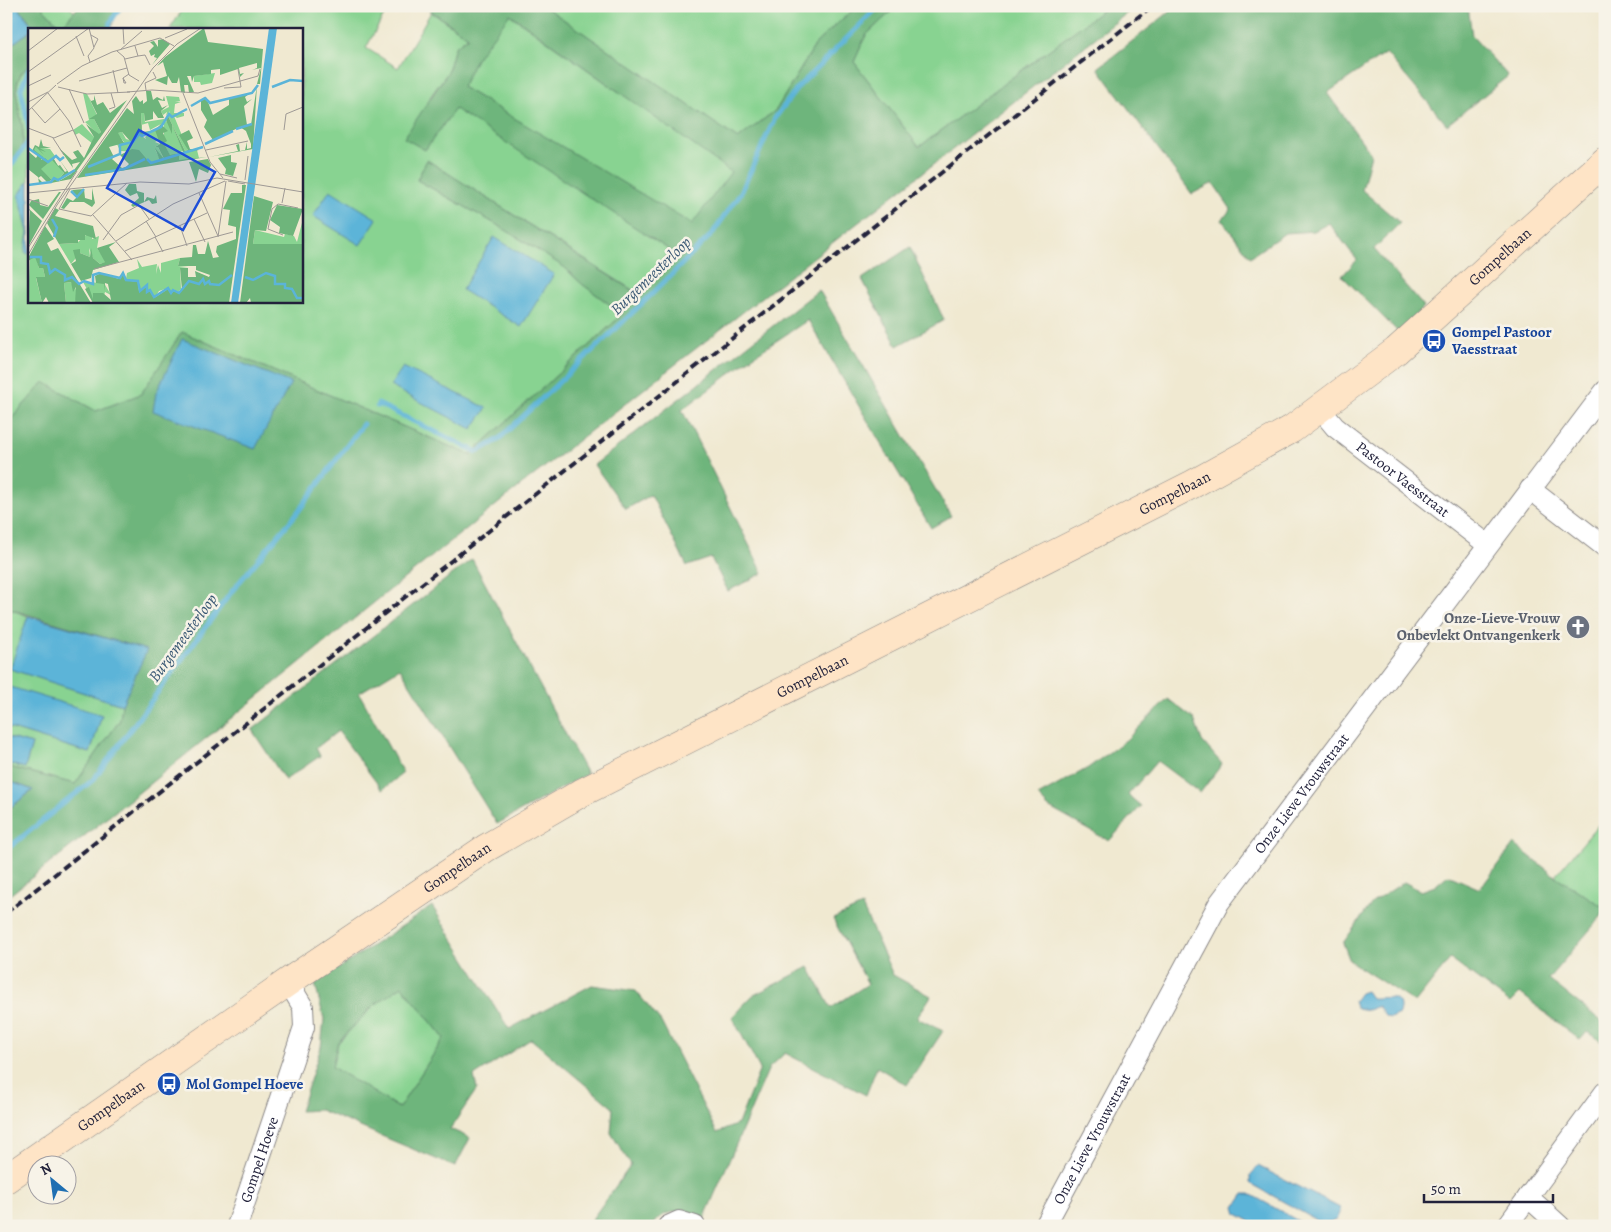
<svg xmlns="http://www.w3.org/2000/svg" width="1611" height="1232" font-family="Alegreya,serif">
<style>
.green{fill:#88d391;stroke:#557a66}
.forest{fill:#6eb57b;stroke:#486c5b;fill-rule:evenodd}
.water{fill:#5bb4d8;stroke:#3e6b8a}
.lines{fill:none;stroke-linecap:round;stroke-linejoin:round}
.stream{stroke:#5bb4d8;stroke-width:5}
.street-casing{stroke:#898686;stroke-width:22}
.secondary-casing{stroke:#898686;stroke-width:29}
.street{stroke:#fff;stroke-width:20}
.secondary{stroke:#fee4c6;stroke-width:28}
.rail{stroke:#22223b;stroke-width:4;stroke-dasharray:8 4;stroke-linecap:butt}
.labels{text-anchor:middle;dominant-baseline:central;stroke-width:5;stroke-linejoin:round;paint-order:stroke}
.street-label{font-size:15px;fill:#22223b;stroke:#f7f3e8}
.transit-label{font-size:15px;font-weight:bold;fill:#164399;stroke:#f7f3e8;text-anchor:start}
.worship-label{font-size:15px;font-weight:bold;fill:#5b616d;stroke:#f7f3e8;text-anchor:end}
.water-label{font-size:16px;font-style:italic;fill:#365572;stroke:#f7f3e8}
.inset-river{fill:none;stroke:#5bb4d8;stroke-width:2.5}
.inset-road{fill:none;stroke:#9e9995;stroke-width:1}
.view{fill:#1d4ed8;fill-opacity:0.15;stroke:#1d4ed8;stroke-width:2.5}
.inset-edge{fill:none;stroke:#22223b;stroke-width:2.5}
</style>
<rect width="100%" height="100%" fill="#f7f3e8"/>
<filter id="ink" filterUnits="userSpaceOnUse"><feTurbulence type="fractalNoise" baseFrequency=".02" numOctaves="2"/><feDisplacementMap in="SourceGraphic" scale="10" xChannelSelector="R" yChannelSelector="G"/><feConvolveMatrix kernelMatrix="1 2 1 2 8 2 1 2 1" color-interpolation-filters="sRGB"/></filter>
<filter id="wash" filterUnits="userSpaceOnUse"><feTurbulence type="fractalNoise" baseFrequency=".0096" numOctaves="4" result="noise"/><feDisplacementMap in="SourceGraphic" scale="20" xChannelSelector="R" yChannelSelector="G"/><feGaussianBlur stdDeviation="1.12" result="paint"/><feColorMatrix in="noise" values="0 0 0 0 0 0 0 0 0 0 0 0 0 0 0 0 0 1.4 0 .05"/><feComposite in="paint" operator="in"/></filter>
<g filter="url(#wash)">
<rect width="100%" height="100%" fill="#f0e9d1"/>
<!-- green -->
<g class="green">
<polygon points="41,6 69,6 74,12 61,27"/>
<path d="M185,6H389L366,48L398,68L431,12L468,37L455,47L448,72L430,97L425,150L455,108L671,251L639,294L427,160L417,180L501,227L564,267L582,284L623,314L470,455L182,332L141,394L96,411L44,382L6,425V168C10,163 17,158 20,153C33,125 0,86 29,66V301H301V29H170Z"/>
<polygon points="544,6 857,6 817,42 776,110 738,139"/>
<polygon points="897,6 1108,6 919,147 854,62 866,35"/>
<polygon points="509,14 732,172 692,225 462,87 476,59"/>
<polygon points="9,609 28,616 11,669 122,705 120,720 75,784 6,766 6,763 25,768 32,744 6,737 6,727 90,753 101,715 6,688 6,617"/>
<polygon points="1605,817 1605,908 1555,876"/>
<polygon points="402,986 444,1038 399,1108 332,1067 338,1043 373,1006"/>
</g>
<!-- forest -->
<g class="forest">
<polygon points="17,6 41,6 61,27 79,6 119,6 111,29 32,29 29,20"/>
<path d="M424,6H544L738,139L776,110L817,42L857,6H897L866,35L854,62L919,147L1108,6H1136C930,169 720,328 514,491C344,625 177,764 6,898V811L33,790L6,780V766L75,784L120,720L122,705L146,650L6,608V425L44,382L96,411L141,394L182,332L470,455L623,314L582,284L564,267L501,227L417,180L427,160L638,294L671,251L455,109L425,150L404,138L448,72L455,47L468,37ZM510,14L731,172L692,224L462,87L476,59Z"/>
<polygon points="1177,6 1468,6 1472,36 1508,76 1447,125 1386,53 1327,93 1371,154 1362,190 1400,223 1374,249 1424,307 1398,332 1342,276 1357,260 1329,223 1314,231 1285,233 1250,257 1222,220 1231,209 1213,183 1192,194 1098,68"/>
<path d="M29,32V66C0,86 33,125 20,153C17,158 10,163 6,168V48Z"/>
<polygon points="910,247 944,320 897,346 862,279"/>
<polygon points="819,290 951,516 931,528 808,320 752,357 682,410 763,573 728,591 711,558 687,566 651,495 626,509 594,465"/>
<polygon points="472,559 587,774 497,824 400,668 359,693 403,773 382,790 338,731 316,748 320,756 285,780 252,730"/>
<polygon points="1168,699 1194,719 1202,741 1222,764 1200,793 1157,761 1128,795 1141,806 1109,841 1048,807 1038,796 1088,768 1126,740"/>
<polygon points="1514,844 1555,876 1605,908 1605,912 1548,979 1605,1024 1605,1044 1587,1032 1580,1040 1520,993 1510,1003 1450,959 1415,1003 1350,961 1343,943 1372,903 1404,882 1421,891 1435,886 1448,875 1480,889"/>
<path d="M432,906L509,1029L592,985L636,991L661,1022L717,1133L738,1124L760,1069L732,1017L752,996L809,967L831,1008L868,984L833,919L862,906L893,975L931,996L917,1018L943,1031L907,1085L877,1067L866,1095L785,1053L769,1068L704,1219C685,1212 666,1205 653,1226H587L631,1165L611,1133L613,1108L531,1039L474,1076L477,1089L450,1129L470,1138L455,1167L320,1110L300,1111L321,1047L324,1019L315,984ZM402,986L444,1038L399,1108L332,1067L338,1042L373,1006Z"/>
</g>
<!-- water -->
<g class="water">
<polygon points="6,6 17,6 32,25 29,32 7,48"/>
<polygon points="29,180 29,253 28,254 25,252 28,232 19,195"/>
<polygon points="330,190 377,219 360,245 313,216"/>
<polygon points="494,237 554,274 521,327 462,290"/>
<polygon points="182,339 291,383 255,449 153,411 156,393"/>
<polygon points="403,367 487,408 472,429 390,386"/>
<polygon points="28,616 147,650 122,705 10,669"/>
<polygon points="7,686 102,715 90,753 6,727"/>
<polygon points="6,737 32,744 25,768 6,763"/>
<polygon points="6,780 33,790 6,811"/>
<path d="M1366,991L1371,998C1383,999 1405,991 1399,1014L1390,1018L1385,1016L1378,1006L1368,1010L1356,1008L1354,1001L1360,993Z"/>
<polygon points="1258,1166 1340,1208 1340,1213 1337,1220 1323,1224 1250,1183 1250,1176"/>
<polygon points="1244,1194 1250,1194 1300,1222 1303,1226 1259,1226 1237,1214 1235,1207"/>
</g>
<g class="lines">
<!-- stream -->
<g class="stream">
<polyline points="109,29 110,23 121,6"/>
<polyline points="29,69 21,89 29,129"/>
<polyline points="6,172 29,141"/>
<polyline points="377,406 378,404 477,452 498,440 649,297 712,234 740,194 775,118 798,87 879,6"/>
<polyline points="6,850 94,779 232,591 297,513 363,424"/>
</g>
</g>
</g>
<g filter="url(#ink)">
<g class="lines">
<!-- street casing -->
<g class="street-casing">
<g id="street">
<path id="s1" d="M1320,409L1335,427L1488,545"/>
<polyline points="1530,489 1605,547"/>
<polyline points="1528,1197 1560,1226"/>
<path id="s2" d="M237,1226L304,1027L303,1007L288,982"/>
<polyline points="668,1226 679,1221 695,1226"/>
<path id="s3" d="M1045,1226L1219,903L1605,391"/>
<polyline points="1507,1226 1605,1092"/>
</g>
</g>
<!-- secondary casing -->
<g class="secondary-casing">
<g id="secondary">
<path id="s4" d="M6,1179L288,982L486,848L581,793L1193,484L1292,429L1396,351L1605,161"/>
</g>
</g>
<!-- street -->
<use href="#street" class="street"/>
<!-- secondary -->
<use href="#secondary" class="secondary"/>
<!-- rail -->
<polyline class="rail" points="6,913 1152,6"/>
</g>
</g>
<!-- icons -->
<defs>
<g id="bus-disc" transform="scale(1.25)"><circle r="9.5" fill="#1a4fb4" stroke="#f7f3e8"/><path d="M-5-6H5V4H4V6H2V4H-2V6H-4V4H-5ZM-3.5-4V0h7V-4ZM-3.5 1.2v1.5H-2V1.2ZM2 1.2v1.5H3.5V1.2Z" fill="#fff"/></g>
<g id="church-disc" transform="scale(1.25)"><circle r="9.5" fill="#6b7280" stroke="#f7f3e8"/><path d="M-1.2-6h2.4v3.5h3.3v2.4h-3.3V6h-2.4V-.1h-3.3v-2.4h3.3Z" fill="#fff"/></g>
</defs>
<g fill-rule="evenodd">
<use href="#bus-disc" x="1434" y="341"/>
<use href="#church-disc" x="1578" y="627"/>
<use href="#bus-disc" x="169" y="1084"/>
</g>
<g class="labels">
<!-- street labels -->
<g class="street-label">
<text stroke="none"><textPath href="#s4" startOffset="1762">Gompelbaan</textPath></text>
<text stroke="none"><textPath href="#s1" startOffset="109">Pastoor Vaesstraat</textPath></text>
<text stroke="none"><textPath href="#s4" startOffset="1358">Gompelbaan</textPath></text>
<text stroke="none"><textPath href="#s4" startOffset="952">Gompelbaan</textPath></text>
<text stroke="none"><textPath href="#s3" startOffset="504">Onze Lieve Vrouwstraat</textPath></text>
<text stroke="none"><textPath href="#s4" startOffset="548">Gompelbaan</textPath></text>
<text stroke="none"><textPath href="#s4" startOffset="128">Gompelbaan</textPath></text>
<text stroke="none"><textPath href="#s3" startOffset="99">Onze Lieve Vrouwstraat</textPath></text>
<text stroke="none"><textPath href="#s2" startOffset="70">Gompel Hoeve</textPath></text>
</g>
<!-- transit labels -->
<g class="transit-label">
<text x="1452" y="332">Gompel Pastoor<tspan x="1452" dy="17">Vaesstraat</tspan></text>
<text x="186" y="1084">Mol Gompel Hoeve</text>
</g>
<!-- worship labels -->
<g class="worship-label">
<text x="1560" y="618">Onze-Lieve-Vrouw<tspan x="1560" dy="17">Onbevlekt Ontvangenkerk</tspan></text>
</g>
<!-- water labels -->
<g class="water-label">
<text transform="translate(651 276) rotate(-44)">Burgemeesterloop</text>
<text transform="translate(183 638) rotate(-54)">Burgemeesterloop</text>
</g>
</g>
<!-- overview -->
<g transform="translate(28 28)">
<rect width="275" height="275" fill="#f0e9d1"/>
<path d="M187,45L184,55L173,57L172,54H166V48ZM55,65L59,66L69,87L66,91L73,104L71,107L57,94L61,92ZM138,68L151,69L152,73H147L153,74L147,76L146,85H156V88L149,90L146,88L160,122L157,123L140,88L142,83L138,88L139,84L135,87L133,83L141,79ZM113,85H116L117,94L136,91V95L139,93L144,97L155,123L142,128L136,115V97L133,96L122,102L120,95L113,97L114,105ZM54,96L66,109L65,116L51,105L47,107L45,102ZM129,100L131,112L127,114L132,116L127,119H130L136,131L134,132L127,121L133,133L122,135L108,124L92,123L89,116L96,114L89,105L94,104L98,111L105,113L111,106L118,111L117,109ZM8,119L22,121L27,128L20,133H14V129L5,122ZM169,122L171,130L151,133V126ZM25,131L36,145L30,152H24L12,141ZM275,191V216H225L227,202L256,209L257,206L266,208L269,214ZM57,202L64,204V211L71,208L69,220L78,234L72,236L65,230L61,220L62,229L52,225L43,236L31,216L49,215L59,206ZM2,229H8L11,240H15L17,249L8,250L14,275L0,274ZM152,230L150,238L160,239L152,240L153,261L150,264L145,261L143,265L140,260L131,263L127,269L130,275L109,263L125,269L123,263H119V256L112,262L111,253L98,251L99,245L111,240L109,231L114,239L129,236L128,246L130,237L133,245V235ZM43,254L47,262L48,259V271L47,275H38L36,255ZM55,254L76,255L83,267L77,264L76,268L65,265V272Z" fill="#88d391"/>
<path d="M176,0L180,14L235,21L232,56H229L233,40L224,42L229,40V35L211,40L212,46L216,45L212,49L210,41L192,47V41L183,42V46L166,48L164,54L163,48H159L166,64L161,65L160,57H156L157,65L153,64L151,49L149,55H144L140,48L139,57L127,52L139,48L135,34L129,38L137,29ZM135,11L142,16L124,37L129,30L126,29L127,26L123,28L121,23L126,18L122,14L126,13L130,19V12ZM229,57L225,121L181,129L210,123L208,117L211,116L212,123L217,122L219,114V121L223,120V116L218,103L212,99L185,112L176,99L179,92L173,82V73L178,69L185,87L201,77V70L221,66L217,69L219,74L224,71L216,78L219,97H223ZM118,63H123L125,72L129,69L135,72L136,68L137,73L130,72L134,80L140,77L133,83L136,90H130L125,83V91L117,93L116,85H113L114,104L123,103L114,108L111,106L103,114L94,104L90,105L96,115L81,119L86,129L84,131L94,140L98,139L101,136L92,127L104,121L111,122L122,135L132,133L127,120L136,131L130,119H127L132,116L127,102L133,96L140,103L135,105L139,113L136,115L142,127L155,124L144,97V106L138,92L140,88L157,123L160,122L151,107L161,102L165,110L159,113L162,121L171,122L151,126V132L179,129L49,150L99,80L106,86L104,73L108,68L112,74L115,72V76L119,73ZM59,66L63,73L66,72V67L69,77L75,74L82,85L99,72L43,151L23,155L25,151L31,153L43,146L52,134L44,136L45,140L31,120L44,132L49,130L45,124L50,122L56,130L66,109L58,96L71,106L73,104L66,91H61L69,86ZM13,111L15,118L23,120H12L18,124L12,122L16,127L8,119L6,122L15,129L13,132L17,130L20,133L28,128L26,131L30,138L32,137L37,144L39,143L31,131L41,145L32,150L36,145L24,132L13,141L24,152L19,154L13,148L10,150L15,155H11L10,149L0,141V123L8,130L10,127L4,123L7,117L11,119ZM203,127V134L209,135L205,148L197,146L198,141L190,130ZM180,131L183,137L180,145L171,141L168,154L161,134ZM101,156H108L109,163L116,165V174L119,169L126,171L128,167L129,175L124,176L121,172L105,179L103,177L111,170L109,165L102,168L97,162ZM214,157H218L201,275H65L57,261L61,259L65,271V265H75L83,272L80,256L77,255L76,263V256L68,255L67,248L73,245L91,251L96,246L97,252L110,254L111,263L118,257V264L122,263L126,270L140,261L143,266L146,262L150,265L154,262L152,240H160V249H168L167,243L181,249L182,247L168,242V238H150L152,230L164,229L165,217H168L170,226H177L180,213L185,230L191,229L188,224L189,218L208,211V199L200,197L202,182L195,181L203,165H214ZM64,160L67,175L64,179L56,174H42L36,181L33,180L39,170L45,173L49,169L44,162L56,161L57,170L64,172ZM31,164H33L15,191L1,177L3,173L11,171L12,177L20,179ZM226,168L245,174L238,203L227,202L225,216H275V275H223L222,270L218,275H212ZM249,177L275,181L265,208L251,205L252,199L242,192ZM0,180L14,193L0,219L2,183ZM27,180L31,182L27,188L65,198L68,211L57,207V212H50V215L31,216L19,195ZM17,198L26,211L19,215L23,223L30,220L63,275H47L48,259L45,264L43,254L36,255L38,275H21L18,269L14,275L8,249H17L15,240H11L7,229L0,233V230ZM88,214L81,219L91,234L65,242L63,250L53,253L43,236L48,233L45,222L52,221V225L62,229L63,220L65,230L72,236L77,234L69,220Z" fill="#6eb57b"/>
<path d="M241,0H249L233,117L210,275H203Z" fill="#5bb4d8"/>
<path class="inset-river" d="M244,59L262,52L275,53M163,78L177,70L182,75L224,65L230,57M208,101L224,96M177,116L205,103M0,120L20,134L28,128L32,132L36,129M119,131L123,135L175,119M60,139L92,126V117L105,114L111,106L114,108L133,99L141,86L144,89L159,81M57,147L96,141L117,131M0,157L23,154L26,150L30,152L47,142M43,163L49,169L56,161M24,191L29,200L26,209M2,229H13V235L20,236L22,245L27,241L37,247V252L44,249L51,256L56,253L65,256V247L71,245L92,250L95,245L98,252L110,253L112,263L119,257V264L122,262L126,269L140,260L143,265L145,262L151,265L161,253L171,256L175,251L177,256L181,253L182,256L191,257L204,247M217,249L225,252L238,245L247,248V256H257V260L264,261L269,270H275"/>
<path class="inset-road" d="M61,0L66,20L60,28L62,34M95,0L96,16M63,7L70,11L66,19M48,8L56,28M137,10L159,1M92,22L114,3M0,23L30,0M89,23L96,29L101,47L111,53M110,28L117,27L122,37M97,31L110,28L107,18M85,42L90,65M0,44L61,0M95,50L98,55H96L95,50L101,46M51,53L99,40M29,56L54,38L84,24L132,10L146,18M0,58L23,47M30,59L59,66L102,64M196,60L213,59L210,41M41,61L56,95M118,62L117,55L128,50L125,44M99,64L124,62L170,65L230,48L232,41M20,65L41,93L53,119M155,65L182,134L195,150M0,74L20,64M4,80L17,95L32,81M81,81L87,79L83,65M0,83L28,57M0,100L26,110L45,102M256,102L258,86L275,79M25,110L36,127M178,122L220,113M192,146L209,150M217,152L220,128M200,153L217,156M42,161L31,181L63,188L99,155M0,165L112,154L161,156L189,150L275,164M171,165L190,208M0,171L20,178M254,175L257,160M65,187L104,232M166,191L177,214M118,193L128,209M152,198L159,218M255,207L240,201L244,181L250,176L270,180M127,209L135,224M190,209L198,153M75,212L93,187L111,177L121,191M88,213L145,176L197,153M0,220L49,143M97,223L179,185M0,227L29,177L125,40L149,16L173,0M66,241L205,204"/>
<path class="view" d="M111,102L187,144L155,202L79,160Z"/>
<rect width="275" height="275" class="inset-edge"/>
</g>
<!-- margin -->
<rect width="1611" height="1232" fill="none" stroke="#f7f3e8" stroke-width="25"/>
<!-- north arrow -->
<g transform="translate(52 1180) rotate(331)"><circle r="24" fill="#f7f3e8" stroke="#a29fa3"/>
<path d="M0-4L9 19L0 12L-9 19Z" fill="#1f6fb2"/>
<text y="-8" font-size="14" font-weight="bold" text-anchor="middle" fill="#22223b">N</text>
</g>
<!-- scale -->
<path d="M1424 1194v8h129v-8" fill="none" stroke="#22223b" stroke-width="2.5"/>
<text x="1431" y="1194" font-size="15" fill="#22223b" stroke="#f7f3e8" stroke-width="4" paint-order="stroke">50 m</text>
</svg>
